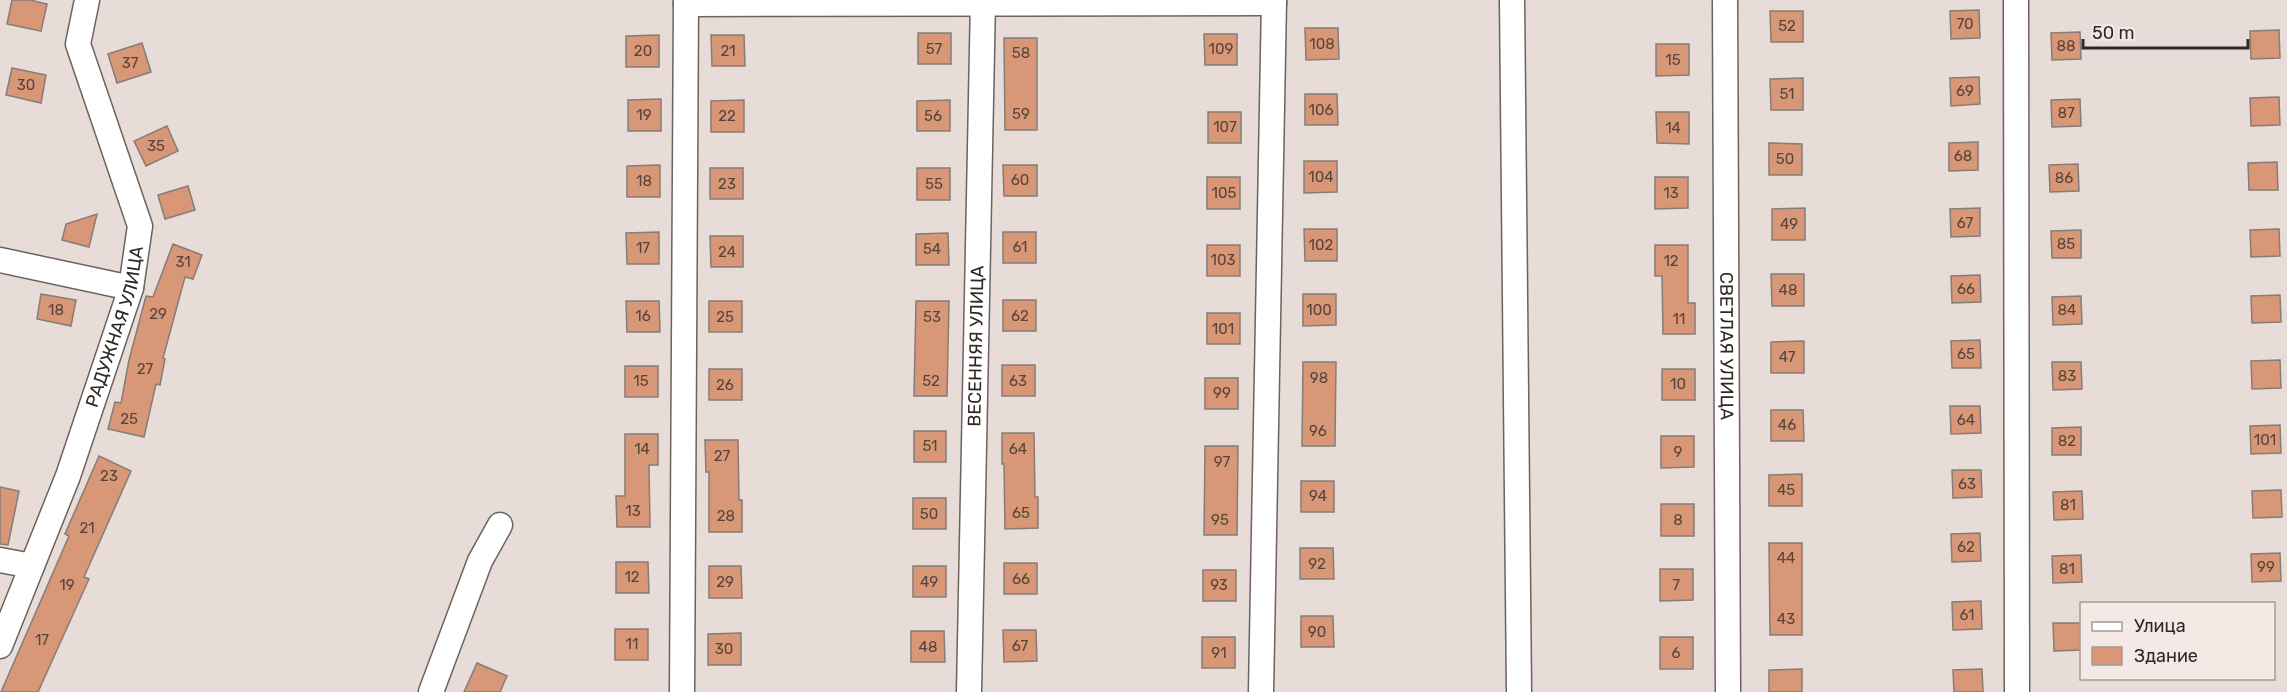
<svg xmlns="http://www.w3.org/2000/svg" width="2287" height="692" font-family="Rubik,sans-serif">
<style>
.building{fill:#d89776;stroke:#867c78;stroke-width:1.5}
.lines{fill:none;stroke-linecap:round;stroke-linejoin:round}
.minor-casing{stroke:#6c635e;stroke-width:27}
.minor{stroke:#fff;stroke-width:24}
.labels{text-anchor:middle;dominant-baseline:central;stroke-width:6;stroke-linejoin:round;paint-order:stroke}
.number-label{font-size:15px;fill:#58443b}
.street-label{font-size:18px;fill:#2d2927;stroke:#f4e9e4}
</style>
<rect width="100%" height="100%" fill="#e7dcd7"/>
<!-- building -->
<g class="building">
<polygon points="12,0 30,0 47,4 41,31 7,24"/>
<polygon points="1979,10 1980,38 1951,39 1950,11"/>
<polygon points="1770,11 1803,11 1803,42 1771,42"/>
<polygon points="1305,28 1338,28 1339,59 1306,60"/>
<polygon points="2279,30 2280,58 2251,59 2250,31"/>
<polygon points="2080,32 2081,59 2052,60 2051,33"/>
<rect x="918" y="33" width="33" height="31"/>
<polygon points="1204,34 1237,34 1237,65 1205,65"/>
<polygon points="659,35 659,67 626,67 626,36"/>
<polygon points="711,35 744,35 745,66 712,66"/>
<polygon points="1004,38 1037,38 1037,130 1005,130"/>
<polygon points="142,43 151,72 117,83 108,54"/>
<polygon points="1656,44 1689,44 1689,75 1656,76"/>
<polygon points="12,68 46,75 41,103 6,95"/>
<polygon points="1979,77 1980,104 1951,106 1950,78"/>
<polygon points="1803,78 1803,110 1771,110 1770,79"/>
<polygon points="1305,94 1337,94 1338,125 1305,125"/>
<polygon points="2279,97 2280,125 2251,126 2250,98"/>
<polygon points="661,99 661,131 628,131 628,100"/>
<polygon points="2080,99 2081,126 2052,127 2051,100"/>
<polygon points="744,100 744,132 711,132 711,101"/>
<polygon points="950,100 950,131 917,131 917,101"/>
<rect x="1208" y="112" width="33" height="31"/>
<polygon points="1656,112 1689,112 1689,144 1657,143"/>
<polygon points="167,126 178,151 146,166 134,141"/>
<polygon points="1978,142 1978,170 1949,171 1949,143"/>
<polygon points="1769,143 1802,144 1802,175 1769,175"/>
<polygon points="1304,161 1337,161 1337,192 1304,193"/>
<polygon points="2277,162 2278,190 2249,190 2248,163"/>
<polygon points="2078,164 2079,191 2050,192 2049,165"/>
<polygon points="660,165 660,197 627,197 627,166"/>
<polygon points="1003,165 1037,165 1037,196 1004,196"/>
<rect x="710" y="168" width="33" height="31"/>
<rect x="917" y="168" width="33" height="32"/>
<rect x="1207" y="177" width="33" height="32"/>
<polygon points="1655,177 1688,177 1688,208 1655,209"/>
<polygon points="188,186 195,210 165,219 158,195"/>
<polygon points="1805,208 1805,240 1772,240 1772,209"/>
<polygon points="1980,208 1980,236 1951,237 1950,209"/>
<polygon points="97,214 89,247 62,240 66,224"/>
<polygon points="1304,229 1337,229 1337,261 1305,261"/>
<polygon points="2279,229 2280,256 2251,257 2250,230"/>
<polygon points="2081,230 2081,258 2052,258 2051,231"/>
<polygon points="659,232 659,264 627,264 626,233"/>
<rect x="1003" y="232" width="33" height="31"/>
<polygon points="948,233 949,265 916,265 916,234"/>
<polygon points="710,236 743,236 743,267 711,267"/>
<polygon points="173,244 202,255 193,279 185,277 163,358 165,359 160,385 156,384 144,437 108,429 115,402 121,403 129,360 146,296 153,297"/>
<rect x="1207" y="245" width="33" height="31"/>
<polygon points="1655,245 1688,245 1688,303 1695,303 1695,334 1663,334 1662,276 1655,276"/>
<polygon points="1771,274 1804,274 1804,306 1772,306"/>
<polygon points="1980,275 1981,302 1952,303 1951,276"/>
<polygon points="41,294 76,300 71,326 37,319"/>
<polygon points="1303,294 1336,294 1336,325 1303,326"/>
<polygon points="2280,295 2281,322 2252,323 2251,296"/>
<polygon points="2081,296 2082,324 2053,325 2052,297"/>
<rect x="1003" y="300" width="33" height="31"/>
<polygon points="626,301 659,301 660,332 627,332"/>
<rect x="709" y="301" width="33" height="31"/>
<polygon points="916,301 949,301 947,396 914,396"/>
<rect x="1207" y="313" width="33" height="31"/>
<polygon points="1980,340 1981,368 1952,368 1951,341"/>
<polygon points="1804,341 1804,373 1771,373 1771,342"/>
<polygon points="2280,360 2281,388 2252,389 2251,361"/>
<polygon points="1303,362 1336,362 1335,446 1302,446"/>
<polygon points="2052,362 2081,362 2082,389 2053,390"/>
<rect x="1002" y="365" width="33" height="31"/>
<rect x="625" y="366" width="33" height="31"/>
<rect x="709" y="369" width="33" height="31"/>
<rect x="1662" y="369" width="33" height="31"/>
<rect x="1205" y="378" width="33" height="31"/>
<polygon points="1950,406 1980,406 1981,433 1951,434"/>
<polygon points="1771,410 1803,410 1804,441 1771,441"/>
<polygon points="2280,425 2281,453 2251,454 2250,426"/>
<polygon points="2081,427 2081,455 2052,455 2052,428"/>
<rect x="914" y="431" width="32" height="31"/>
<polygon points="1002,433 1034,433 1035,497 1038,497 1038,528 1005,529 1004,464 1002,464"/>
<polygon points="625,434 658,434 658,465 649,465 650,527 617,527 616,496 625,496"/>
<polygon points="1661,436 1694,436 1694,467 1661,468"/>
<polygon points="705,440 738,440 739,500 742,500 742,532 709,532 709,472 706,472"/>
<polygon points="1205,446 1238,446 1237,535 1204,535"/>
<polygon points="99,456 131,471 84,577 89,579 38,692 1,692 69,536 65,534"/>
<polygon points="1952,470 1981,470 1982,497 1953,498"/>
<polygon points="1802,474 1802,506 1769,506 1769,475"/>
<rect x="1301" y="481" width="33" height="31"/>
<polygon points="0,487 19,491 8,545 0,544"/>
<polygon points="2281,490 2282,517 2253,518 2252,491"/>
<polygon points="2082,491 2083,519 2054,520 2053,492"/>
<rect x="913" y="498" width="33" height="31"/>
<rect x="1661" y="504" width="33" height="32"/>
<polygon points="1980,533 1981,561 1952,562 1951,534"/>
<polygon points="1769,543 1802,543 1802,635 1770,635"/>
<polygon points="1300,548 1333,548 1334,579 1300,579"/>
<polygon points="2280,553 2281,581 2252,582 2251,554"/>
<polygon points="2081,555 2082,582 2053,583 2052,556"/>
<polygon points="616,562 648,562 649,593 616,593"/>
<rect x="1004" y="563" width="33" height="31"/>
<polygon points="709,566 741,566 742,598 709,598"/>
<rect x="913" y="566" width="33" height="31"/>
<polygon points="1660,569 1693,569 1693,600 1660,601"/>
<rect x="1203" y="570" width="33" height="31"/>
<polygon points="1981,601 1982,629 1953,630 1952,602"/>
<polygon points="1301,616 1333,616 1334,647 1301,647"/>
<polygon points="2053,623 2082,623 2082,650 2054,651"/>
<rect x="615" y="629" width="33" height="31"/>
<polygon points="1003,630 1036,630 1037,661 1004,662"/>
<polygon points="911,631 944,631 945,662 911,662"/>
<polygon points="741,633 741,665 708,665 708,634"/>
<rect x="1202" y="637" width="33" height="31"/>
<rect x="1660" y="637" width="33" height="32"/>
<polygon points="477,663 507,676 500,692 464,692"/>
<polygon points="1802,669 1802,692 1769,692 1769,670"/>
<polygon points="1982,669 1983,692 1954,692 1953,670"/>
</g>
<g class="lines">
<!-- minor casing -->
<g class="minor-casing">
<g id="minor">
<polyline points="1512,0 1519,692"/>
<path id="s1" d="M1725,0L1728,692"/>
<polyline points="2016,0 2017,692"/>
<polyline points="686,4 1274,3"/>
<polyline points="0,260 131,288"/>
<polyline points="0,560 32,566"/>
<path id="s2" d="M0,646L68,476L131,288L140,226L78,44L87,0"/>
<polyline points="431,692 480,561 500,525"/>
<polyline points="682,692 686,0"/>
<path id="s3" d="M969,692L983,0"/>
<polyline points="1261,692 1274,0"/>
</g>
</g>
<!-- minor -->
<use href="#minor" class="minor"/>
</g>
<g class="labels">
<!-- number labels -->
<g class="number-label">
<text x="1965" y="24">70</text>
<text x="1787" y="26">52</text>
<text x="1322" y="44">108</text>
<text x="2066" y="46">88</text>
<text x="934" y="49">57</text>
<text x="1221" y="49">109</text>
<text x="643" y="51">20</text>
<text x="728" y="51">21</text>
<text x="1021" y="53">58</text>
<text x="1673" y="60">15</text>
<text x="130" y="63">37</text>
<text x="26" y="85">30</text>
<text x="1965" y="91">69</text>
<text x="1787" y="94">51</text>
<text x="1321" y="110">106</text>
<text x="2066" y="113">87</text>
<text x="1021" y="114">59</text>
<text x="644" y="115">19</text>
<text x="727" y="116">22</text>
<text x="933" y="116">56</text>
<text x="1225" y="127">107</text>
<text x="1673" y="128">14</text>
<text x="156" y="146">35</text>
<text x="1963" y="156">68</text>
<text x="1785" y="159">50</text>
<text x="1321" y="177">104</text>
<text x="2064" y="178">86</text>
<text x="1020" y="180">60</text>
<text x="644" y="181">18</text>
<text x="727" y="184">23</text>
<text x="934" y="184">55</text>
<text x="1224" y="193">105</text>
<text x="1671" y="193">13</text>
<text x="1965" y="223">67</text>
<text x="1789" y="224">49</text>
<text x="2066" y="244">85</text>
<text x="1321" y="245">102</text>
<text x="1020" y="247">61</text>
<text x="643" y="248">17</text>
<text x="932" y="249">54</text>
<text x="727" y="252">24</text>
<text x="1223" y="260">103</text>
<text x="1671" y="261">12</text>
<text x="183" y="262">31</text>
<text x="1966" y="289">66</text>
<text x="1788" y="290">48</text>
<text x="56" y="310">18</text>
<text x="1319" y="310">100</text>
<text x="2067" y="310">84</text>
<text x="158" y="314">29</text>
<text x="643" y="316">16</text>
<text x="1020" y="316">62</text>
<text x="725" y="317">25</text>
<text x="932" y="317">53</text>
<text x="1679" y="319">11</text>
<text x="1223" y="329">101</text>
<text x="1966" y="354">65</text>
<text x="1787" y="357">47</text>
<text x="145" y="369">27</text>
<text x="2067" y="376">83</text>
<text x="1319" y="378">98</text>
<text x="641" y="381">15</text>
<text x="931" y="381">52</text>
<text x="1018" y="381">63</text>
<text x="1678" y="384">10</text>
<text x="725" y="385">26</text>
<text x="1222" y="393">99</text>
<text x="129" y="419">25</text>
<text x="1966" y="420">64</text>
<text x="1787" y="425">46</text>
<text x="1318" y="431">96</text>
<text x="2265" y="440">101</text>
<text x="2067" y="441">82</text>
<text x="930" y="446">51</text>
<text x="642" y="449">14</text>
<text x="1018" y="449">64</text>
<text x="1678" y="452">9</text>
<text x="722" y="456">27</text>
<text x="1222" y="462">97</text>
<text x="109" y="476">23</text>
<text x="1967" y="484">63</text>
<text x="1786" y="490">45</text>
<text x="1318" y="496">94</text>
<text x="2068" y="505">81</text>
<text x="633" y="511">13</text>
<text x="1021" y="513">65</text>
<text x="929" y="514">50</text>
<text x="726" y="516">28</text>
<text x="1220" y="520">95</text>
<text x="1678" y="520">8</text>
<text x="87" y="528">21</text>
<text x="1966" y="547">62</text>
<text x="1786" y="558">44</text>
<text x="1317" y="564">92</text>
<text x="2266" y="567">99</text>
<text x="2067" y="569">81</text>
<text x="632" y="577">12</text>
<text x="1021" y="579">66</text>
<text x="725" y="582">29</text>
<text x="929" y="582">49</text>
<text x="67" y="585">19</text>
<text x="1219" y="585">93</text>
<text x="1676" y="585">7</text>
<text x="1967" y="615">61</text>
<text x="1786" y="619">43</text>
<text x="1317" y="632">90</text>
<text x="42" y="640">17</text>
<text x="632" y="644">11</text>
<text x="1020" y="646">67</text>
<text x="928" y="647">48</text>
<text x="724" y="649">30</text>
<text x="1219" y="653">91</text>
<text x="1676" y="653">6</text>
</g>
<!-- street labels -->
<g class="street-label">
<text stroke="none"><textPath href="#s2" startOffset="340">РАДУЖНАЯ УЛИЦА</textPath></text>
<text stroke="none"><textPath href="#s3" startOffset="346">ВЕСЕННЯЯ УЛИЦА</textPath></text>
<text stroke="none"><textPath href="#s1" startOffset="346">СВЕТЛАЯ УЛИЦА</textPath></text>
</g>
</g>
<!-- legend -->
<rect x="2080" y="602" width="195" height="78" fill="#f4e9e4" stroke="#a49c98" stroke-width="1.5"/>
<rect x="2092" y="622" width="30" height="9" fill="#ffffff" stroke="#a49c98" stroke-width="1.5"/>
<text x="2134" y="632" font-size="18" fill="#2d2927">Улица</text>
<rect x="2092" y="647" width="30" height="18" fill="#d89776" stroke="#a49c98" stroke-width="1.5"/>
<text x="2134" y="662" font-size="18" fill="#2d2927">Здание</text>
<!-- scale -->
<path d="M2083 39v9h165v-9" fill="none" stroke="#2d2927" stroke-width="3"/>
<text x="2092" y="39" font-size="18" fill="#2d2927" stroke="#f4e9e4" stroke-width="4.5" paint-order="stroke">50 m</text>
</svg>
